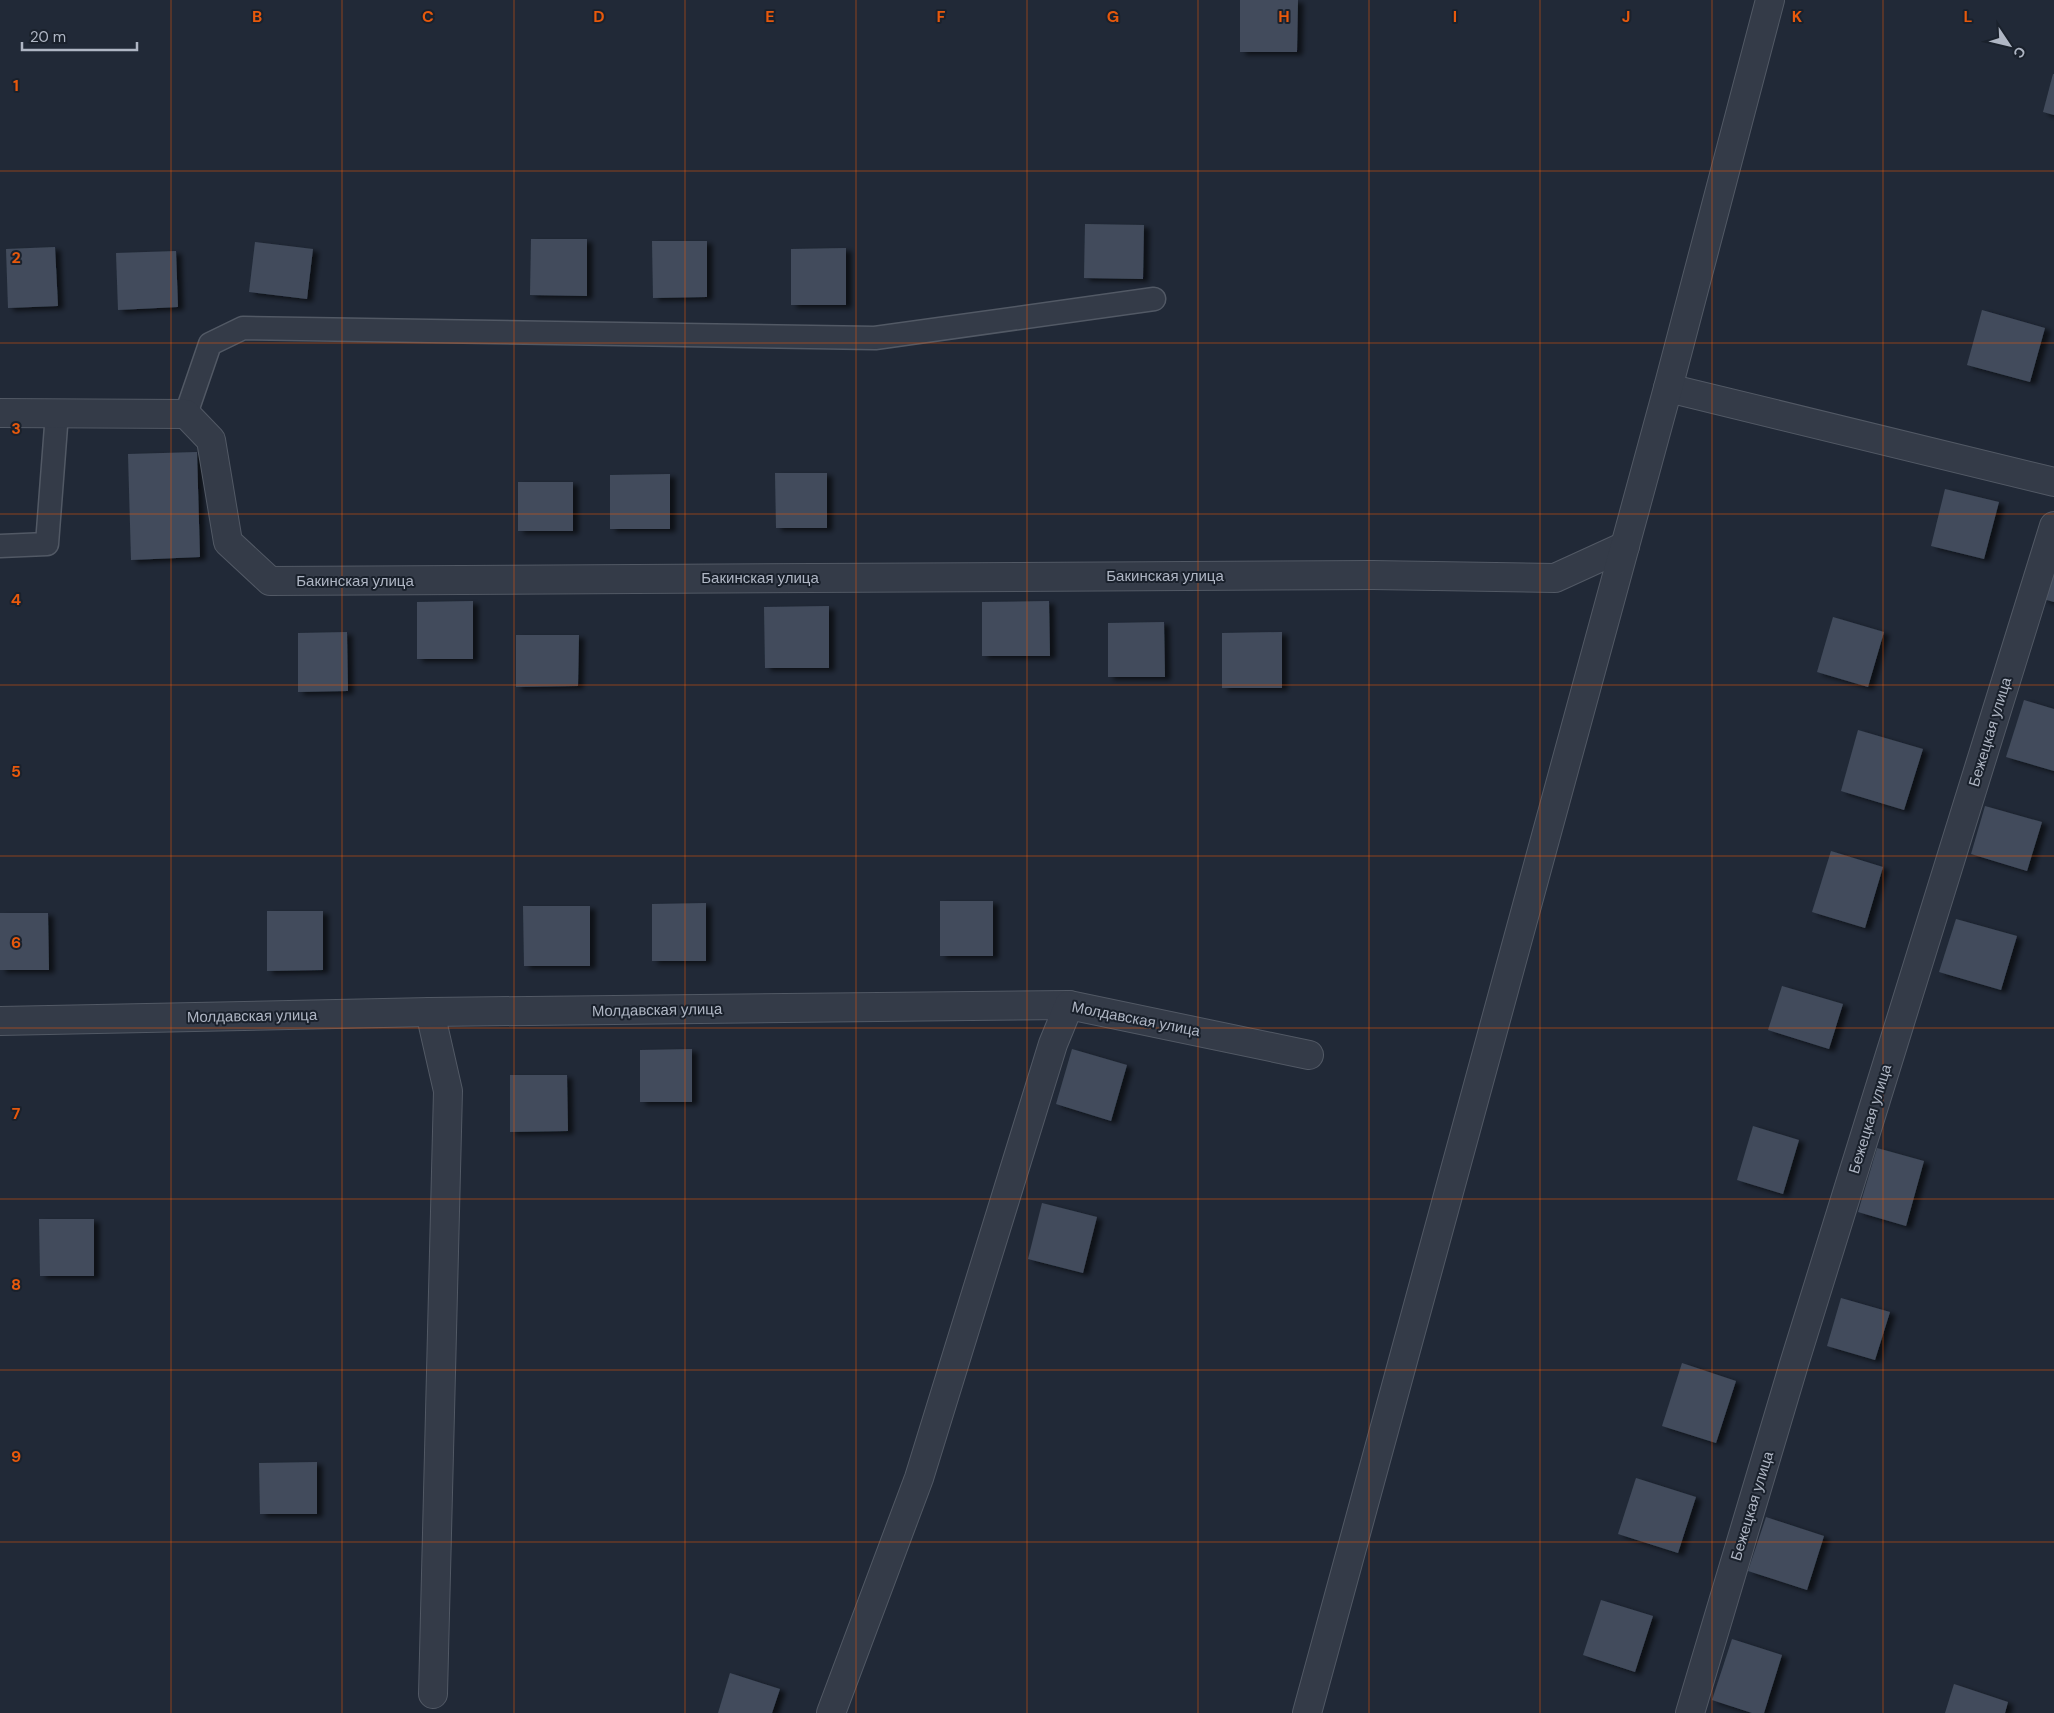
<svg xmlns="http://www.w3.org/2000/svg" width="2054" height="1713" font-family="'DM Sans',sans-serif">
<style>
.building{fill:#424c5c;filter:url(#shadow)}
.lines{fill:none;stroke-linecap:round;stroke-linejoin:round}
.lane-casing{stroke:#525965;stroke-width:25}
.street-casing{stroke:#525965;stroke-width:30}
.lane{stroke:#343b48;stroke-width:22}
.street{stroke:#343b48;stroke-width:28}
.grid{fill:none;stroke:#e8590c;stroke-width:1;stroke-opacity:0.55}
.labels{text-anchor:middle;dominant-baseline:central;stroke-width:4;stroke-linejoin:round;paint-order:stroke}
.street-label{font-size:15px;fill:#afb6c4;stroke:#1a212c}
.grid-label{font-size:16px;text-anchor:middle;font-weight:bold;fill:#e8590c;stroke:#1a212c;stroke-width:4;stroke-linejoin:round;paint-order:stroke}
</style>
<defs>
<filter id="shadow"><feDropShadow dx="5.5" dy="3" stdDeviation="2.5" flood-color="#0009"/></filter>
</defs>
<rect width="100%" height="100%" fill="#212937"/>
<!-- building -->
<g class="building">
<polygon points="1240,0 1298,0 1297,52 1240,52"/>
<polygon points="2053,74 2054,74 2054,115 2043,112"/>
<polygon points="1085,224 1144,225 1143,279 1084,278"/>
<polygon points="531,239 587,239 587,296 530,295"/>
<polygon points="652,241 707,241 707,297 653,298"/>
<polygon points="255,242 313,249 307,299 249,292"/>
<polygon points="55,247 58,306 8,308 6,249"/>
<polygon points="846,248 846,305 791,305 791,249"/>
<polygon points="176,251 178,307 118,310 116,253"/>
<polygon points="1982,310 2045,328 2030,382 1967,365"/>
<polygon points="197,452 200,557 131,560 128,454"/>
<polygon points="775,473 827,473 827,528 776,528"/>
<polygon points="670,474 670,529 610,529 610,475"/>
<rect x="518" y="482" width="55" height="49"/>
<polygon points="1945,489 1999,502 1984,559 1931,546"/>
<polygon points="2054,557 2054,602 2043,599"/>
<polygon points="473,601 473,659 417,659 417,602"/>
<polygon points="1049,601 1050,656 982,656 982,602"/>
<polygon points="829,606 829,668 765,668 764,607"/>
<polygon points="1833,617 1884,632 1868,687 1817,672"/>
<polygon points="1164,622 1165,677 1108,677 1108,623"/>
<polygon points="347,632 348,691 298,692 298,633"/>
<polygon points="1282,632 1282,688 1222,688 1222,633"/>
<polygon points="516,635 579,635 578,686 516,687"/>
<polygon points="2024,700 2054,709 2054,771 2006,757"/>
<polygon points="1858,730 1923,749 1904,810 1841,791"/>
<polygon points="1985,806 2042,822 2027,871 1971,854"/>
<polygon points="1831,851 1883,867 1865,928 1812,912"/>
<rect x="940" y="901" width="53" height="55"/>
<polygon points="706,903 706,961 652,961 652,904"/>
<polygon points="523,906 590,906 590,966 524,966"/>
<polygon points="267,911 323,911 323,970 267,971"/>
<polygon points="0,913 48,913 49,970 0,970"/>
<polygon points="1956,919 2017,936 2001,990 1939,972"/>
<polygon points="1782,986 1843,1004 1829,1049 1768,1030"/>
<polygon points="692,1049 692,1102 640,1102 640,1050"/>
<polygon points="1072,1049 1127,1065 1111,1121 1056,1104"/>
<polygon points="510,1075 567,1075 568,1131 510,1132"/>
<polygon points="1753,1126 1799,1140 1783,1194 1737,1180"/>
<polygon points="1877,1148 1924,1161 1906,1226 1858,1212"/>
<polygon points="1042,1203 1097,1217 1083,1273 1028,1259"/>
<polygon points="39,1219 94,1219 94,1276 40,1276"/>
<polygon points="1841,1298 1890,1312 1875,1360 1827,1346"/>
<polygon points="1682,1363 1736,1381 1716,1443 1662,1426"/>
<polygon points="317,1462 317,1514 260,1514 259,1463"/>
<polygon points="1636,1478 1696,1497 1678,1553 1618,1534"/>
<polygon points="1766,1517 1824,1536 1807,1590 1748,1571"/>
<polygon points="1601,1600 1653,1616 1635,1672 1583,1655"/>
<polygon points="1732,1639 1782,1655 1764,1713 1752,1713 1712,1700"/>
<polygon points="730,1673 780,1689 772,1713 718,1713"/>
<polygon points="1954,1684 2008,1702 2005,1713 1945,1713"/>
</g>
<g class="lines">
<!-- lane casing -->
<g class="lane-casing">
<g id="lane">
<polyline points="186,414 210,344 243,328 875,338 1154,299"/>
<polyline points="0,546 47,544 57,413"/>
</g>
</g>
<!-- street casing -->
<g class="street-casing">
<g id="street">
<polyline points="1668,388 2054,482"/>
<polyline points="0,413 186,414 211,440 228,542 270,581 1373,575 1555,578 1625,546"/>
<polyline points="430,1012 448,1091 433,1694"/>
<polyline points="0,1021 430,1012 1069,1005 1309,1055"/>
<polyline points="831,1713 919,1478 1053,1044 1069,1005"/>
<polyline points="1307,1713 1668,388 1770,0"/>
<polyline points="1690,1713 1794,1364 2054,526"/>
</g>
</g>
<!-- lane -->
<use href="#lane" class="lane"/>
<!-- street -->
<use href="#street" class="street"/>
</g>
<!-- grid -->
<path class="grid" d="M171,0V1713M342,0V1713M514,0V1713M685,0V1713M856,0V1713M1027,0V1713M1198,0V1713M1369,0V1713M1540,0V1713M1712,0V1713M1883,0V1713M0,171H2054M0,343H2054M0,514H2054M0,685H2054M0,856H2054M0,1028H2054M0,1199H2054M0,1370H2054M0,1542H2054"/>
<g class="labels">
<!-- street labels -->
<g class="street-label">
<text x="1165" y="576">Бакинская улица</text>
<text x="760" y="578">Бакинская улица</text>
<text x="355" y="581">Бакинская улица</text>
<text transform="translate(1990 732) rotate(-73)">Бежецкая улица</text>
<text transform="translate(657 1010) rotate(-1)">Молдавская улица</text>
<text transform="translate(252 1016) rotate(-1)">Молдавская улица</text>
<text transform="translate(1136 1019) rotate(11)">Молдавская улица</text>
<text transform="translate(1870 1119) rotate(-73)">Бежецкая улица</text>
<text transform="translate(1752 1506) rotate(-73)">Бежецкая улица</text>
</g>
</g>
<g class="grid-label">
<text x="257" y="22">B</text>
<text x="428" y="22">C</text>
<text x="599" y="22">D</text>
<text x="770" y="22">E</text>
<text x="941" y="22">F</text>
<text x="1113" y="22">G</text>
<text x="1284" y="22">H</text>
<text x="1455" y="22">I</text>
<text x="1626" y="22">J</text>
<text x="1797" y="22">K</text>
<text x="1968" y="22">L</text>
<text x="16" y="91">1</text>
<text x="16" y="263">2</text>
<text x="16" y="434">3</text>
<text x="16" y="605">4</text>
<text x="16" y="777">5</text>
<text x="16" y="948">6</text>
<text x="16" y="1119">7</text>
<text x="16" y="1290">8</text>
<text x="16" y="1462">9</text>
</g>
<!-- north arrow -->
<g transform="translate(2009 45) rotate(125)" stroke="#1a212c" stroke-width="4" paint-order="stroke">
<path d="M0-4L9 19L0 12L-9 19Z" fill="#afb6c4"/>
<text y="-8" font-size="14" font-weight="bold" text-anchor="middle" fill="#afb6c4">С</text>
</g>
<!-- scale -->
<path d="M22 42v8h115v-8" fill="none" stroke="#afb6c4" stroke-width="2.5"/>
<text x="30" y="42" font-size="15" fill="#afb6c4" stroke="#1a212c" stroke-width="4" paint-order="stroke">20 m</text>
</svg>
